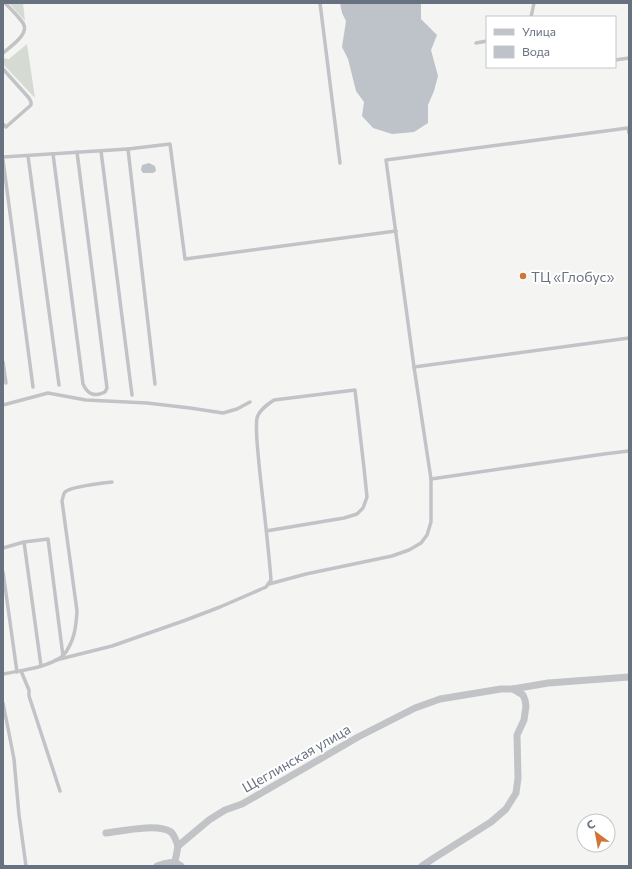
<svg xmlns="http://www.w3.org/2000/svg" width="632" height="869" font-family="Commissioner,sans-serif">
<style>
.green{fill:#d5dbd3}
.water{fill:#bdc3c9}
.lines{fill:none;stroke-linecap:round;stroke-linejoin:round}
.service{stroke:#c1c3c7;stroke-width:3.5}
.minor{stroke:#c1c3c7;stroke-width:7}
.poi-dot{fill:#d07437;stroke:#fff;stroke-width:1.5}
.labels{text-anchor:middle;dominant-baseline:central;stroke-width:4;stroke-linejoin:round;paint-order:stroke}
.poi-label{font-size:14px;fill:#677180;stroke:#fff;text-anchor:start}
.street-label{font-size:14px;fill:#677180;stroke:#fff}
</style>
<rect width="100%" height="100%" fill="#f4f5f2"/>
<!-- green -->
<g class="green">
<polygon points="9,3 23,3 25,21"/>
<polygon points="27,44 35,98 3,64 3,58 9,59"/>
</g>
<!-- water -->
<g class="water">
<polygon points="340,3 421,3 421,19 437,35 431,50 438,76 434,91 428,105 428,123 414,132 392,134 373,128 362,116 364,102 356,91 348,59 342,47 346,21 342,13"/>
<polygon points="149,163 155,166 156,171 153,173 143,173 141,170 142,165"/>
</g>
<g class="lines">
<!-- service -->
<g class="service">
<polyline points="320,3 340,163"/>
<polyline points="531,17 534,3"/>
<polyline points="476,43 487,41"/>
<path d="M3,53C11,46 30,34 23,23C18,16 11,9 5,3"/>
<polyline points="615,60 629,58"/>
<polyline points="3,69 29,98 31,102 31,105 6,127 3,124"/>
<polyline points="629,133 628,128 386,160 414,367 629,338"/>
<polyline points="128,149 170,144 185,259 396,231"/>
<polyline points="101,151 132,395"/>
<path d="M53,154L83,384C88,395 95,397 105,392L107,388L77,152"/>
<polyline points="28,156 59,385"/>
<polyline points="3,157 128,149 155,384"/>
<polyline points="3,160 33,387"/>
<polyline points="3,362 6,383"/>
<polyline points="3,405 48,393 86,400 147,403 190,408 223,413 237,409 250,402"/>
<polyline points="431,479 604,454 629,451"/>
<polyline points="24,542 41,666"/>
<path d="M3,548L24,542L48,539L63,656C46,668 23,670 3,674"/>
<polyline points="3,572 17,672"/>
<polyline points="269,584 306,574 392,556 409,550 421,543 427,535 431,522 431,479 414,367"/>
<path d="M63,656C74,642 76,629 77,611L62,501C63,498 63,494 65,492C72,486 103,483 112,482"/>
<path d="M56,660L112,646L186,620L220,607L266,587L271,580C268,541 263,503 259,464C258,451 255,429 257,418C259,410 268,404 274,400L355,390L364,468L367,497L363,508L357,514L344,518L266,531"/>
<polyline points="21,671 29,690 29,696 60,791"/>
<polyline points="3,703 14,759 19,815 26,866"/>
<polyline points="3,865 3,866"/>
</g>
<!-- minor -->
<g class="minor">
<path d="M106,833C122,831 158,823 171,832C175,836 176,841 178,846L209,820L225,810L242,804L296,773L358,737L415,708L440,699L501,689H513L548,683L629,677"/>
<polyline points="175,862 178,846"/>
<path d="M157,866C165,863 174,860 181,866"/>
<polyline points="422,866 434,858 491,822 506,809 516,793 518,778 517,735 524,720 526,706 525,700 523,695 513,689"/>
</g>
</g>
<!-- markers -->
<circle class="poi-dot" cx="523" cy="276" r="4"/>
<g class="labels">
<!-- poi labels -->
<g class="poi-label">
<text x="531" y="276">ТЦ «Глобус»</text>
</g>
<!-- street labels -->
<g class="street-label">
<text transform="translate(296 758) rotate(-30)">Щеглинская улица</text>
</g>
</g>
<!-- border -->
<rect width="632" height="869" fill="none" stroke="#677180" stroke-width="8"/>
<!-- legend -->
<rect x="486" y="16" width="130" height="52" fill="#ffffff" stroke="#c2c6cc"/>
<rect x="494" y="29" width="20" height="6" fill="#c1c3c7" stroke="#c2c6cc"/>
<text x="522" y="36" font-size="12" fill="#677180">Улица</text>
<rect x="494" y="46" width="20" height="12" fill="#bdc3c9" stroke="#c2c6cc"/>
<text x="522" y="56" font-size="12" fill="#677180">Вода</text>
<!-- north arrow -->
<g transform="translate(596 833) rotate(328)"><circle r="19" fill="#ffffff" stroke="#c2c6cc"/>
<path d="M0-3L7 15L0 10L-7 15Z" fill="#d07437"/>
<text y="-6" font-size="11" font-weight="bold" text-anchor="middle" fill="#677180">С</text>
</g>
</svg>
